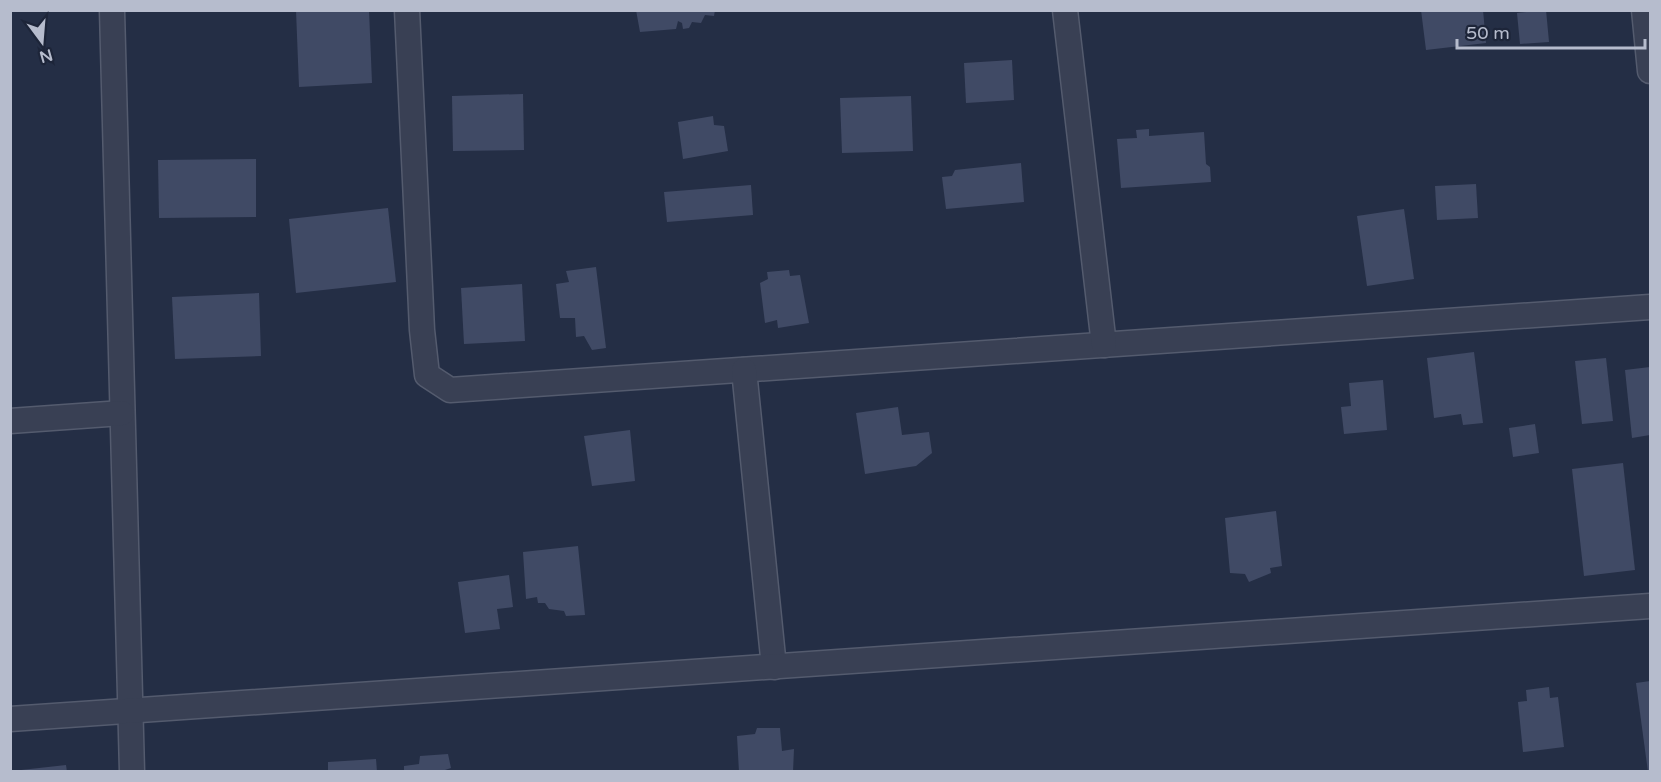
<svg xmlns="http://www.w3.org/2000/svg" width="1661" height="782" font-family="'Varela Round',sans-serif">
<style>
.building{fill:#404a65}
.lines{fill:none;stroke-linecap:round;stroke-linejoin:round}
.street-casing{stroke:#545b6e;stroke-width:27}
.street{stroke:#394054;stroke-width:24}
</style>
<rect width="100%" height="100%" fill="#242e45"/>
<!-- building -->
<g class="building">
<polygon points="296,10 369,10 372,83 299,87"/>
<polygon points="636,10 715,10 714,16 705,15 701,23 692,22 689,28 683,29 682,23 678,21 676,29 640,32"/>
<polygon points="1421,10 1483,10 1486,43 1426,50"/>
<polygon points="1546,10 1549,42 1520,44 1517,13"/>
<polygon points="1012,60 1014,100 966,103 964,63"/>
<polygon points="523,94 524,150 453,151 452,96"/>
<polygon points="911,96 913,151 842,153 840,98"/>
<polygon points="713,116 714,125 724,126 728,151 683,159 678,122"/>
<polygon points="1149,129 1149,136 1204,132 1206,164 1210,167 1211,182 1121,188 1117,139 1137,138 1136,130"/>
<polygon points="256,159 256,217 159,218 158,160"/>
<polygon points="1021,163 1024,202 946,209 942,177 952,176 955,170"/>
<polygon points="1476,184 1478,218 1437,220 1435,186"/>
<polygon points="751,185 753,215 667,222 664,192"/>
<polygon points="388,208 396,282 296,293 289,219"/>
<polygon points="1404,209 1414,279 1367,286 1357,216"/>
<polygon points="596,267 606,348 592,350 584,336 576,337 575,318 560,318 556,284 569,282 566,271"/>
<polygon points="789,270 790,276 800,275 809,323 778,328 777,320 765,323 760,283 768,279 767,272"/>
<polygon points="522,284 525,341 464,344 461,288"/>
<polygon points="259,293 261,356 175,359 172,297"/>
<polygon points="1474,352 1483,423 1463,425 1461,414 1434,418 1427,358"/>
<polygon points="1606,358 1613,421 1582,424 1575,361"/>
<polygon points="1650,367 1650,435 1632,438 1625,370"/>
<polygon points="1383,380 1387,430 1344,434 1341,407 1351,406 1349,383"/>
<polygon points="898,407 902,435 929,432 932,453 916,466 865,474 856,413"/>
<polygon points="1535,424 1539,453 1513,457 1509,428"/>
<polygon points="630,430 635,481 592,486 584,436"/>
<polygon points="1623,463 1635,570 1584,576 1572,469"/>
<polygon points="1276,511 1282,566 1270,568 1271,573 1249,582 1245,574 1230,573 1225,518"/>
<polygon points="578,546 585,615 566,616 564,611 549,609 545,603 538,603 537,597 526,599 523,552"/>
<polygon points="509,575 513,607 497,609 500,629 465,633 458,582"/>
<polygon points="1650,681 1650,772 1648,772 1636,683"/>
<polygon points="1549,687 1550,698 1558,697 1564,747 1523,752 1518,702 1527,701 1526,690"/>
<polygon points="757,728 780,728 782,751 794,749 793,772 739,772 737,736 755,734"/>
<polygon points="448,754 451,768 439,772 404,772 404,766 419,764 420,756"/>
<polygon points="376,759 377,772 328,772 328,762"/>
<polygon points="66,765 67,772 21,772 21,770"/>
</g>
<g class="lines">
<!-- street casing -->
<g class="street-casing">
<g id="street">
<polyline points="112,10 132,772"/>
<polyline points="407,10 422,330 427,375 450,390 1650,307"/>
<polyline points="1065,10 1104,345"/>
<polyline points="1644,10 1650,71"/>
<polyline points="744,370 774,667"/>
<polyline points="10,421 122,413"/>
<polyline points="10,719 1650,606"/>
</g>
</g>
<!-- street -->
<use href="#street" class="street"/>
</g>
<!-- border -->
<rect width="1661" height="782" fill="none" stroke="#b6bccd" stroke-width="24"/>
<!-- north arrow -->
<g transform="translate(42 42) rotate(164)" stroke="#1d2539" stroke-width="4.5" paint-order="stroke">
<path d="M0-4.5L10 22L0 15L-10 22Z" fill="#b6bccd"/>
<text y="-9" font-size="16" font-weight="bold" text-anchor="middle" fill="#b6bccd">N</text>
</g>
<!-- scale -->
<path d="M1457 39v9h188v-9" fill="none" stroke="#b6bccd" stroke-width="3"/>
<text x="1466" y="39" font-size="18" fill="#b6bccd" stroke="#1d2539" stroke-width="4.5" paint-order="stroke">50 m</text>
</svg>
